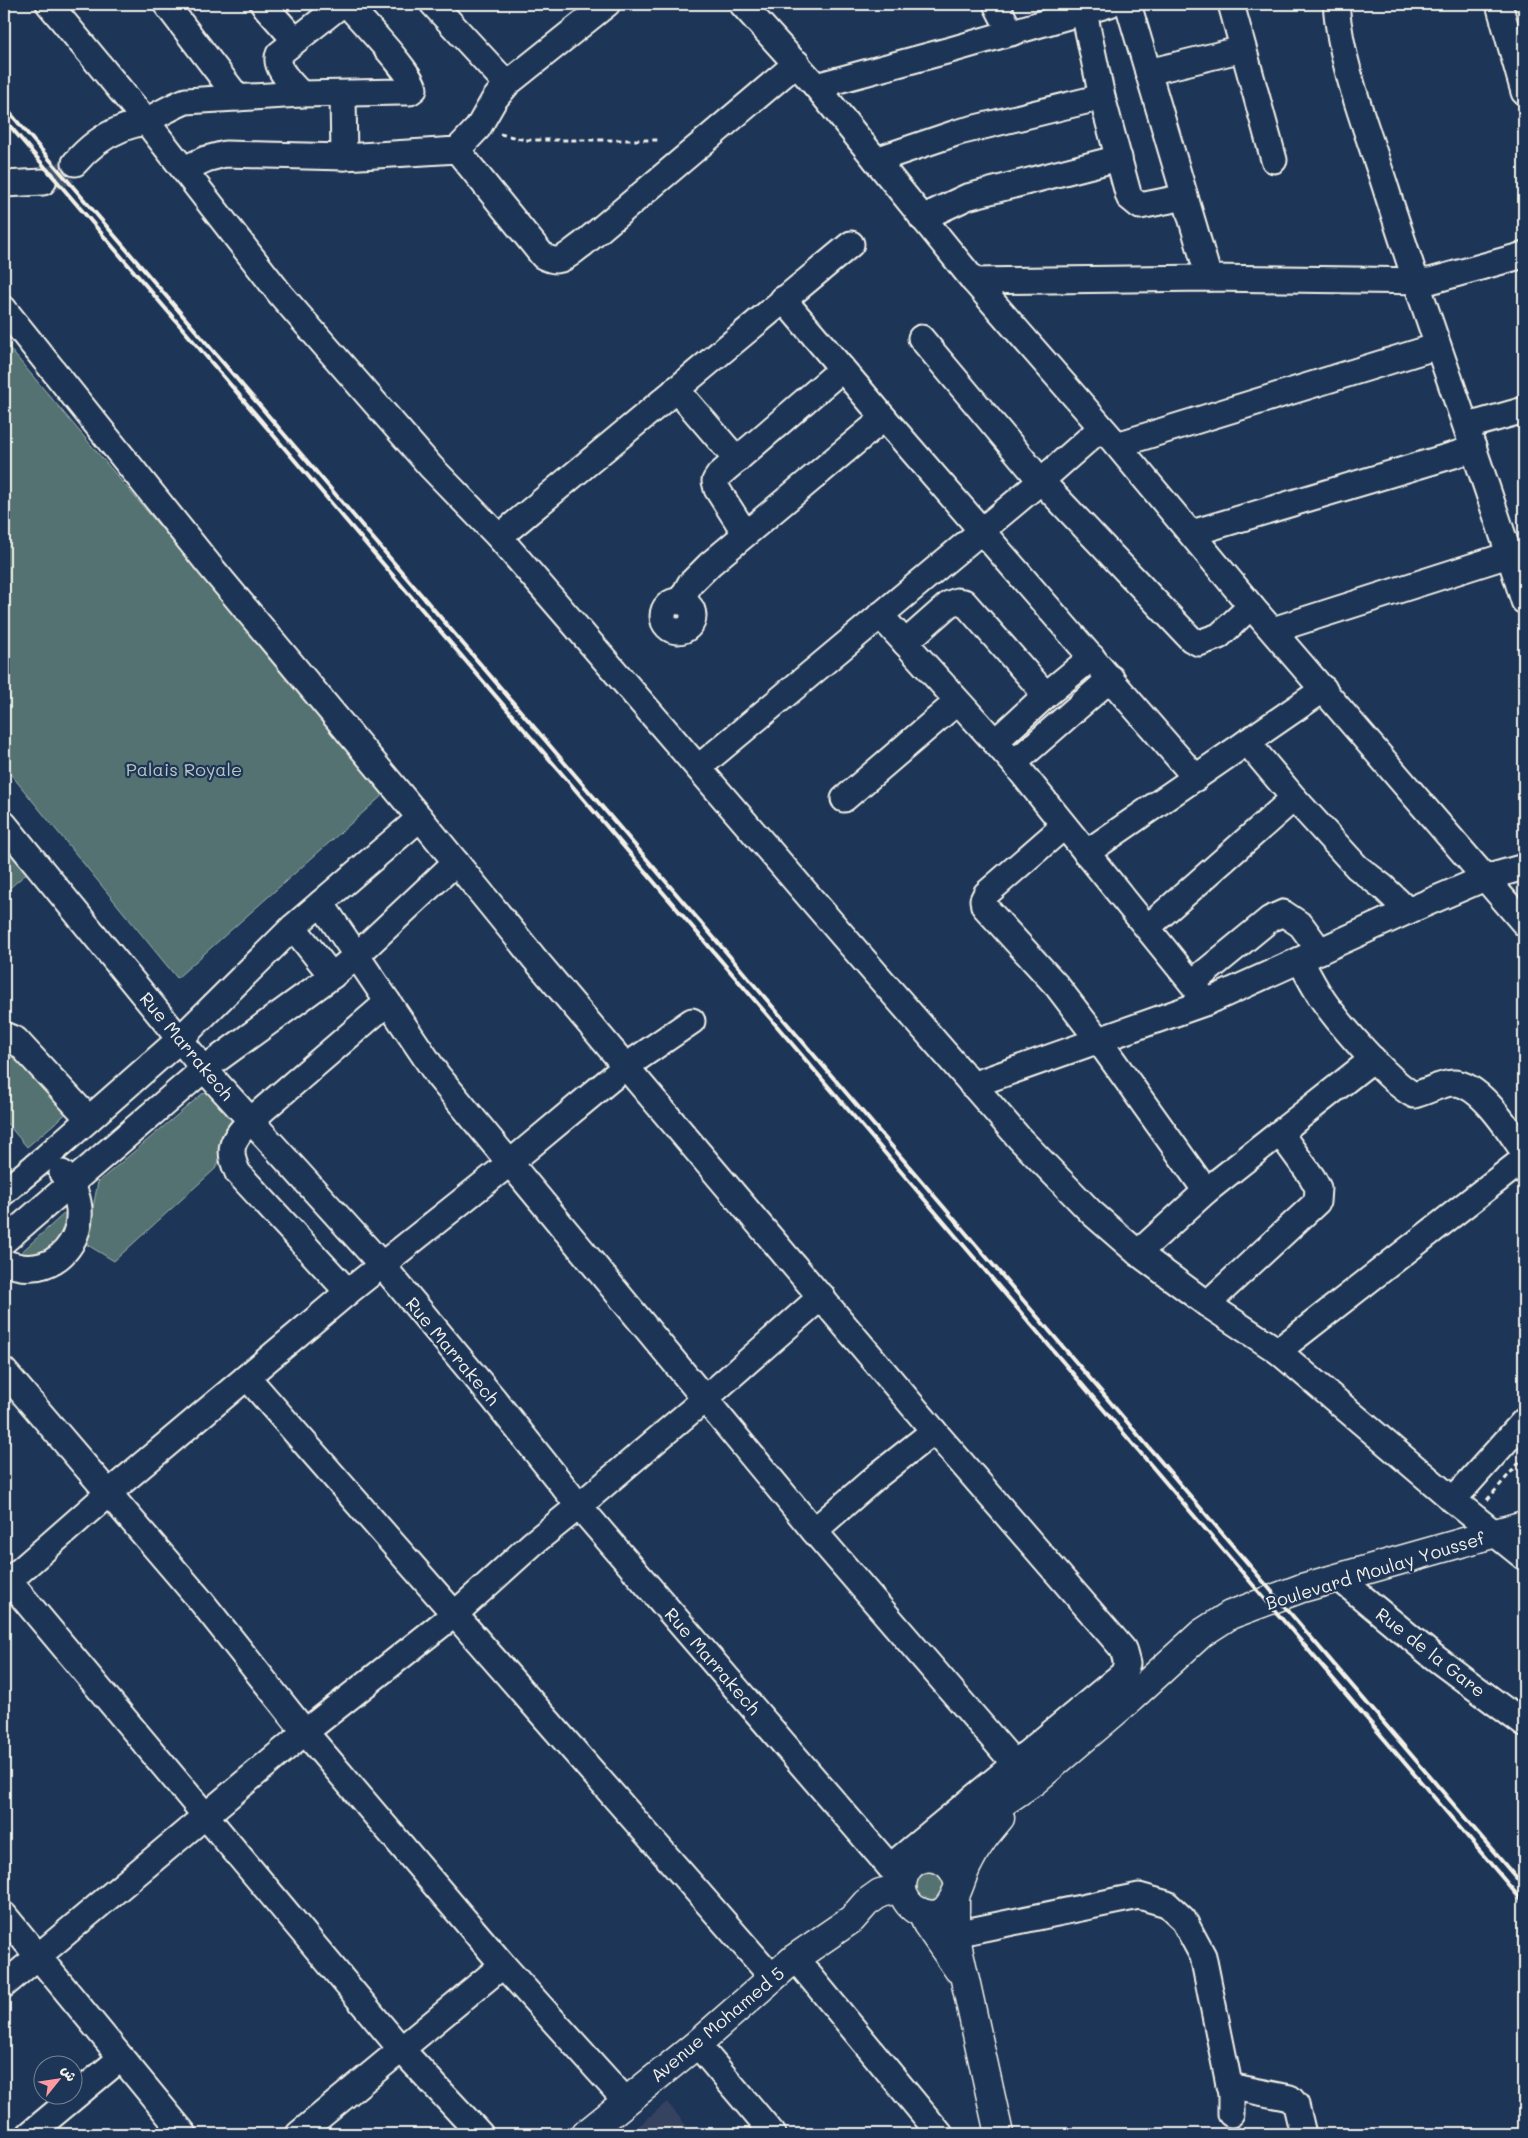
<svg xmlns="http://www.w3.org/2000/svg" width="1528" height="2138" font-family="Mali,'Playpen Sans Arabic',sans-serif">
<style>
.built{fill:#344361}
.green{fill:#537271;stroke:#a4b2ac}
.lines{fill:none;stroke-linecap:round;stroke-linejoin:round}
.minor-tunnel{stroke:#3d516d;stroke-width:25;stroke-dasharray:25 12;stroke-linecap:butt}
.minor-casing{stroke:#f4f1e8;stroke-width:29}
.major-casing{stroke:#f4f1e8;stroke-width:31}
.path{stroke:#f4f1e8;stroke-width:3;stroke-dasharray:5 4;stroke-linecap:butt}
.minor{stroke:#1d3557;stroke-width:25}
.major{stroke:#1d3557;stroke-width:28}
.rail{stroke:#f4f1e8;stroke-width:4}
.labels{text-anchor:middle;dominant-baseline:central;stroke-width:4.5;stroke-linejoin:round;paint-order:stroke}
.park-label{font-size:18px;fill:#bcc5be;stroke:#1d3557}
.street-label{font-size:18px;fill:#f4f1e8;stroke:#1d3557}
</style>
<rect width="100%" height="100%" fill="#1d3557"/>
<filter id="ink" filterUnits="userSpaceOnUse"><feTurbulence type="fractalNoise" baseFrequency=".02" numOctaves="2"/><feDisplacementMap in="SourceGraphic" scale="10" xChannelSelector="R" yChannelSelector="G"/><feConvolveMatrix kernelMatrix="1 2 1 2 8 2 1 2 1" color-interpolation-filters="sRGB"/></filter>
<g filter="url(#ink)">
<!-- built -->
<polygon class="built" points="667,2102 693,2134 629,2134"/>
<!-- green -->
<g class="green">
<polygon points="4,342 385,793 177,978 4,766"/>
<polygon points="4,846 27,873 4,893"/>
<polygon points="14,1048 69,1111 27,1147 4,1120 4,1057"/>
<polygon points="215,1091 232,1117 229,1143 215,1169 114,1261 86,1244 98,1182 202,1094"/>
<polygon points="67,1211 69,1236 42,1259 18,1255"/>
<circle cx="930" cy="1885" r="15"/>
</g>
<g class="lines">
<!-- minor-tunnel -->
<polyline class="minor-tunnel" points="43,182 65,173 75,163"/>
<!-- minor casing -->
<g class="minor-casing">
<g id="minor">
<polyline points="49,4 146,121 281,295 431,467 499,537 850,944 1020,1139 1092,1213 1138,1253 1207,1304 1278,1351 1453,1500 1524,1557"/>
<polyline points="166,4 238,98"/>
<polyline points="263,4 295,40"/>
<polyline points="433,4 507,84"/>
<polyline points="742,4 816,86 974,281 1117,445 1251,606 1524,923"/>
<polyline points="996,4 1011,33"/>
<polyline points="1128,4 1209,278"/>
<polyline points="1231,4 1274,160"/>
<path d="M1336,4C1341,67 1367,129 1386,189C1429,327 1481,463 1524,601"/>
<polyline points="1499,4 1524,92"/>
<polyline points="1084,12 1102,97 1129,197 1140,206 1185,197"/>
<polyline points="1148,72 1243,49"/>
<polyline points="816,86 954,49 1110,4"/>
<path d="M301,94C293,85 273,67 279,54L342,4"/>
<polyline points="343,95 344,157"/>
<path d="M457,150L543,256C561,266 567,255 583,244L797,63"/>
<polyline points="876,160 959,132 1102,97"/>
<path d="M75,163C87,149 103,136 121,129C130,125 139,124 147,120C161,114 172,106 186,101L301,94L400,92H410L414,89C414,75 359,18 347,4"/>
<polyline points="184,169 206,159 225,154 344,157 457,150 478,128 494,100 507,84 607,4"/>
<polyline points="4,184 43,182"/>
<polyline points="922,218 967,197 1119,158"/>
<polyline points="974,281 1209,278 1430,281 1524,255"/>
<polyline points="783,299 884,418 1196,778"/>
<polyline points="4,309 210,566 420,818 534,958 934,1431 1123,1649 1127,1664 1123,1674 890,1867"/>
<polyline points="921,338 1041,481 1191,639 1199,643 1219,636 1251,606"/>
<polyline points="676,389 737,460"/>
<polyline points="1468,426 1524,410"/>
<polyline points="1117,445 1438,346"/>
<polyline points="745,533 717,489 715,481 719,475 842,369"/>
<polyline points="1192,533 1474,449"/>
<polyline points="499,537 851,244"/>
<circle cx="678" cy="616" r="15"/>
<polyline points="680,602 690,584 710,564 884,418"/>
<polyline points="880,615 1014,763 1207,1002"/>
<polyline points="1273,630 1524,550"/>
<polyline points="905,643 949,604 957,601 964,602 1046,695"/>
<polyline points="995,742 1046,695 1092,657"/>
<polyline points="1247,742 1294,798 1357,867 1383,887 1408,911"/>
<polyline points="1014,763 1111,678"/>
<polyline points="699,767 1041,481 1101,428"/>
<polyline points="844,799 957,702"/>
<polyline points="4,824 204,1069 382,1265 493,1398 579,1506 890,1867 903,1877"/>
<polyline points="1064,826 986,894 983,900 984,906 1057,986 1099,1041 1206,1191"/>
<polyline points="1086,853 1324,689"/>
<polyline points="321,903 438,1076 814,1531 1014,1763 1026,1775"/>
<polyline points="293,927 332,976"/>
<polyline points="1148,927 1294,798"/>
<path d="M1300,960C1306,971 1312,983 1319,994C1334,1018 1390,1083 1414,1095C1427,1092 1441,1083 1454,1083C1481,1084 1510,1132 1524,1152"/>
<polyline points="1192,983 1270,919 1283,913 1301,925 1320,951"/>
<polyline points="4,1035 16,1040 89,1119"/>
<polyline points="972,1085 1207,1002 1408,911 1485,878 1524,867"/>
<polyline points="4,1192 46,1157 180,1039 293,927 420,818"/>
<polyline points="4,1241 204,1069 332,976 356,956 456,862"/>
<polyline points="1138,1253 1206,1191 1373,1059"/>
<path d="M4,1262C63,1288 104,1216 62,1173"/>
<path d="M348,1292L238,1173C226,1148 233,1139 250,1121L388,1002"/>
<polyline points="1207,1304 1317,1202 1318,1188 1312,1177 1280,1133"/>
<polyline points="1278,1351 1524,1159"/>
<polyline points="4,1371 201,1601 305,1732 503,1965 626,2101"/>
<polyline points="247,1377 773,1978"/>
<polyline points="1453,1500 1524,1421"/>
<polyline points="814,1531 877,1476 934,1431"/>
<polyline points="1339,1578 1434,1657 1524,1724"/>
<polyline points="9,1581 400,2048 480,2134"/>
<polyline points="4,1585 110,1492 348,1292 511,1162 625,1067 692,1021"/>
<polyline points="4,1915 184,2134"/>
<polyline points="955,1934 1139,1896 1167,1904 1183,1919 1203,1956 1231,2094 1231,2114"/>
<polyline points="795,1958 940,2134"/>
<polyline points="4,1985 305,1732 456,1613 532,1544 579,1506 706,1398 822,1296"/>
<polyline points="697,2044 773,2134"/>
<polyline points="1229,2086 1290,2098 1296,2105 1303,2134"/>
<polyline points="30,2134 121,2058"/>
<polyline points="299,2134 503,1965"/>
</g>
</g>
<!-- major casing -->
<g class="major-casing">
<g id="major">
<polyline points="931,1857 1002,1803 1033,1782 1131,1698 1202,1633 1230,1615 1302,1588 1524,1525"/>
<path d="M959,1886C952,1845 901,1850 902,1889C903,1897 909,1906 916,1910C954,1930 957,1882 969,1862C977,1845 988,1832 1000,1818"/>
<polyline points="955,1900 955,1934 999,2134"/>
<polyline points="922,1913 927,1924 958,1969"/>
<polyline points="586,2134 697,2044 795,1958 852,1919 866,1903 880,1893 902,1888"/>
</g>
</g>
<!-- path -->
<g class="path">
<polyline points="500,134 526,140 659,140"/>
<polyline points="1487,1500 1524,1457"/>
</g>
<!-- minor -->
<use href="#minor" class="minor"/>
<!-- major -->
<use href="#major" class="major"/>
<!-- rail -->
<g class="rail">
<polyline points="4,106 1524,1887"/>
<polyline points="4,119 1524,1903"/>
</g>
</g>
</g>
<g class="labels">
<!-- park labels -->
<g class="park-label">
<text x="184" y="769">Palais Royale</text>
</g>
<!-- street labels -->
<g class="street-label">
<text transform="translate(187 1046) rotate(50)">Rue Marrakech</text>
<text transform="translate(453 1351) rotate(50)">Rue Marrakech</text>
<text transform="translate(1375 1570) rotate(-17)">Boulevard Moulay Youssef</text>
<text transform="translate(1431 1652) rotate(38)">Rue de la Gare</text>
<text transform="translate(713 1661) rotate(49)">Rue Marrakech</text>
<text transform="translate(717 2024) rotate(-40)">Avenue Mohamed 5</text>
</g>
</g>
<!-- margin -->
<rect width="1528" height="2138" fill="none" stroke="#1d3557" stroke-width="20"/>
<rect x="10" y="10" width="1508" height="2118" fill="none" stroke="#f4f1e8" stroke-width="2" filter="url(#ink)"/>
<!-- north arrow -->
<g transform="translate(58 2080) rotate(60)"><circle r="24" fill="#1d3557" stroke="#738091"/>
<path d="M0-4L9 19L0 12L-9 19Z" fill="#ff9aa2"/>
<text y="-8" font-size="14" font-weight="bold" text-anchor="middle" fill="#f4f1e8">ش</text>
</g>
</svg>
